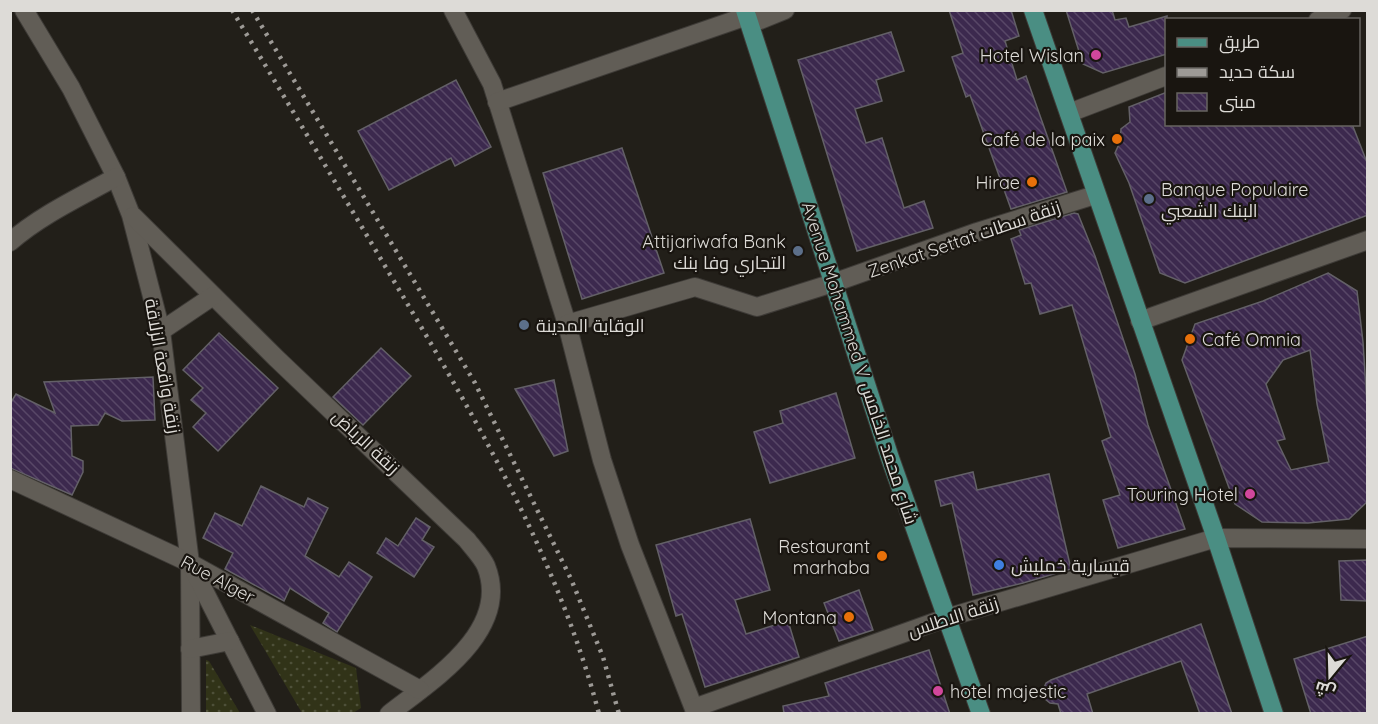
<svg xmlns="http://www.w3.org/2000/svg" width="1378" height="724" font-family="Quicksand,Cairo,sans-serif">
<style>
.grass{fill:url(#grass-dots)}
.building{fill:url(#building-back-hatch);stroke:#636067;stroke-width:1.5;fill-rule:evenodd}
.lines{fill:none;stroke-linecap:round;stroke-linejoin:round}
.minor-casing{stroke:#3e3b37;stroke-width:20}
.major-casing{stroke:#3e3b37;stroke-width:20}
.minor{stroke:#615d56;stroke-width:18}
.major{stroke:#4a8e83;stroke-width:18}
.rail{stroke:#9d9a96;stroke-width:4.5;stroke-dasharray:3 6;stroke-linecap:butt}
.hotel-dot{fill:#d1479c;stroke:#191510;stroke-width:2}
.food-dot{fill:#e8710a;stroke:#191510;stroke-width:2}
.service-dot{fill:#5c6f8a;stroke:#191510;stroke-width:2}
.shop-dot{fill:#3f7fe0;stroke:#191510;stroke-width:2}
.labels{text-anchor:middle;dominant-baseline:central;stroke-width:4.5;stroke-linejoin:round;paint-order:stroke}
.poi-label{font-size:18px;fill:#dddbd7;stroke:#191510;text-anchor:end}
.street-label{font-size:18px;fill:#dddbd7;stroke:#191510}
</style>
<defs>
<pattern id="grass-dots" width="8" height="8" patternUnits="userSpaceOnUse" patternTransform="scale(1.5)"><rect width="8" height="8" fill="#313318"/><path d="M2 2h.1M6 6h.1" fill="none" stroke="#4e5039" stroke-width="1.8" stroke-linecap="round"/></pattern>
<pattern id="building-back-hatch" width="6" height="6" patternUnits="userSpaceOnUse" patternTransform="scale(1.5)"><rect width="6" height="6" fill="#3c294e"/><path d="M-1 5l2 2M0 0l6 6M5-1l2 2" fill="none" stroke="#584767"/></pattern>
</defs>
<rect width="100%" height="100%" fill="#221f19"/>
<!-- grass -->
<g class="grass">
<polygon points="250,625 356,668 361,708 353,713 302,713"/>
<polygon points="206,660 209,661 240,713 206,713"/>
</g>
<!-- building -->
<g class="building">
<polygon points="949,10 1011,10 1019,36 1005,41 1017,80 1026,76 1067,192 1011,209 970,95 966,97 952,57 963,53"/>
<polygon points="1066,10 1112,10 1115,20 1126,18 1129,27 1167,16 1167,54 1103,73 1083,64"/>
<polygon points="891,32 904,71 876,80 882,101 855,109 866,143 882,138 904,208 924,201 933,228 857,251 798,60"/>
<polygon points="456,80 491,147 455,166 451,158 389,190 358,131"/>
<polygon points="1167,92 1167,124 1352,124 1368,165 1368,215 1185,283 1160,273 1129,183 1115,153 1120,142 1121,129 1130,122 1129,107"/>
<polygon points="622,148 664,273 582,299 543,173"/>
<polygon points="1074,213 1078,214 1095,256 1135,374 1148,425 1185,529 1118,548 1103,500 1120,495 1102,441 1111,437 1072,305 1040,314 1031,283 1025,284 1011,239 1021,235 1019,230"/>
<path d="M1328,273L1357,291L1363,342L1368,420V501L1349,519L1308,523L1262,522L1235,504L1182,360L1195,324L1263,301ZM1310,350L1317,404L1329,462L1291,470L1277,441L1285,439L1266,384L1283,360Z"/>
<polygon points="219,333 278,388 218,451 193,427 206,413 191,400 203,388 183,370"/>
<polygon points="381,348 411,376 363,425 333,397"/>
<polygon points="153,377 155,420 122,421 105,413 98,425 71,426 72,456 83,461 83,472 72,495 10,468 10,404 16,394 55,413 44,382"/>
<polygon points="554,380 568,451 554,456 515,389"/>
<polygon points="836,393 855,458 770,483 754,432 783,423 780,411"/>
<polygon points="973,472 977,490 1049,474 1071,569 1023,583 973,595 952,503 941,506 935,481"/>
<polygon points="261,486 304,507 308,498 328,508 305,556 339,577 349,562 372,577 337,632 323,623 329,613 290,588 284,601 225,569 233,553 203,538 215,513 242,526"/>
<polygon points="416,518 430,527 422,540 434,547 414,577 377,553 386,538 398,546"/>
<polygon points="750,519 770,590 735,600 746,634 788,621 799,657 705,687 682,614 676,616 656,545"/>
<polygon points="1368,560 1368,601 1341,600 1339,561"/>
<polygon points="859,590 873,630 839,641 824,603"/>
<polygon points="1201,624 1232,714 1200,714 1181,661 1087,694 1093,714 1061,714 1058,704 1050,703 1044,698 1043,690 1046,683 1051,680"/>
<polygon points="1368,636 1368,714 1311,714 1294,659"/>
<polygon points="929,650 950,714 784,714 783,706 829,696 825,683"/>
</g>
<g class="lines">
<!-- minor casing -->
<g class="minor-casing">
<g id="minor">
<polyline points="24,10 71,88 116,177 131,215 161,331 190,563 191,714"/>
<polyline points="453,10 492,84 567,324 602,460 630,545 696,714"/>
<polyline points="1318,20 1342,10"/>
<polyline points="750,24 785,10"/>
<polyline points="497,102 747,16"/>
<polyline points="1069,113 1166,76"/>
<path d="M133,216L276,358L467,540C473,548 482,557 486,566C512,631 431,681 389,714"/>
<path d="M10,242C41,215 80,197 116,177"/>
<polyline points="1140,321 1368,240"/>
<polyline points="567,324 695,287 757,307 833,283 977,232 1095,195"/>
<polyline points="161,331 213,296"/>
<polyline points="10,479 190,563 420,690"/>
<polyline points="192,567 267,714"/>
<polyline points="190,649 230,641"/>
<polyline points="694,708 946,618 1216,538 1368,539"/>
</g>
</g>
<!-- major casing -->
<g class="major-casing">
<g id="major">
<polyline points="745,10 890,458 981,714"/>
<polyline points="1033,10 1216,538 1274,714"/>
</g>
</g>
<!-- minor -->
<use href="#minor" class="minor"/>
<!-- major -->
<use href="#major" class="major"/>
<!-- rail -->
<g class="rail">
<path d="M232,10C288,103 343,195 398,288C478,422 559,561 599,714"/>
<polyline points="252,10 475,383 571,579 603,657 619,714"/>
</g>
</g>
<!-- markers -->
<g class="hotel-dot">
<circle cx="1096" cy="55" r="6"/>
<circle cx="1250" cy="494" r="6"/>
<circle cx="938" cy="691" r="6"/>
</g>
<g class="food-dot">
<circle cx="1117" cy="139" r="6"/>
<circle cx="1032" cy="182" r="6"/>
<circle cx="1190" cy="339" r="6"/>
<circle cx="882" cy="556" r="6"/>
<circle cx="849" cy="617" r="6"/>
</g>
<g class="service-dot">
<circle cx="1149" cy="199" r="6"/>
<circle cx="798" cy="251" r="6"/>
<circle cx="524" cy="325" r="6"/>
</g>
<circle class="shop-dot" cx="999" cy="565" r="6"/>
<g class="labels">
<!-- poi labels -->
<g class="poi-label">
<text x="1084" y="55">Hotel Wislan</text>
<text x="1105" y="139">Café de la paix</text>
<text x="1020" y="182">Hirae</text>
<text x="1161" y="189" text-anchor="start">Banque Populaire<tspan x="1161" dy="21">البنك الشعبي</tspan></text>
<text x="786" y="241">Attijariwafa Bank<tspan x="786" dy="21">التجاري وفا بنك</tspan></text>
<text x="536" y="325" text-anchor="start">الوقاية المدينة</text>
<text x="1202" y="339" text-anchor="start">Café Omnia</text>
<text x="1238" y="494">Touring Hotel</text>
<text x="870" y="546">Restaurant<tspan x="870" dy="21">marhaba</tspan></text>
<text x="1011" y="565" text-anchor="start">قيسارية خمليش</text>
<text x="837" y="617">Montana</text>
<text x="950" y="691" text-anchor="start">hotel majestic</text>
</g>
<!-- street labels -->
<g class="street-label">
<text transform="translate(964 239) rotate(-19)">Zenkat Settat زنقة سطات</text>
<text transform="translate(860 363) rotate(72)">Avenue Mohammed V شارع محمد الخامس</text>
<text transform="translate(163 366) rotate(80)">زنقة واقعة الزلاقة</text>
<text transform="translate(366 442) rotate(43)">زنقة الرياض</text>
<text transform="translate(218 579) rotate(28)">Rue Alger</text>
<text transform="translate(953 617) rotate(-18)">زنقة الاطلس</text>
</g>
</g>
<!-- border -->
<rect width="1378" height="724" fill="none" stroke="#dddbd7" stroke-width="24"/>
<!-- legend -->
<rect x="1165" y="18" width="195" height="108" fill="#191510" stroke="#676460" stroke-width="1.5"/>
<rect x="1177" y="38" width="30" height="9" fill="#4a8e83" stroke="#676460" stroke-width="1.5"/>
<text x="1219" y="48" font-size="18" fill="#dddbd7">طريق</text>
<rect x="1177" y="68" width="30" height="9" fill="#9d9a96" stroke="#676460" stroke-width="1.5"/>
<text x="1219" y="78" font-size="18" fill="#dddbd7">سكة حديد</text>
<rect x="1177" y="93" width="30" height="18" fill="url(#building-back-hatch)" stroke="#676460" stroke-width="1.5"/>
<text x="1219" y="108" font-size="18" fill="#dddbd7">مبنى</text>
<!-- north arrow -->
<g transform="translate(1330 676) rotate(199)" stroke="#191510" stroke-width="4.5" paint-order="stroke">
<path d="M0-4.5L10 22L0 15L-10 22Z" fill="#dddbd7"/>
<text y="-9" font-size="16" font-weight="bold" text-anchor="middle" fill="#dddbd7">ش</text>
</g>
</svg>
